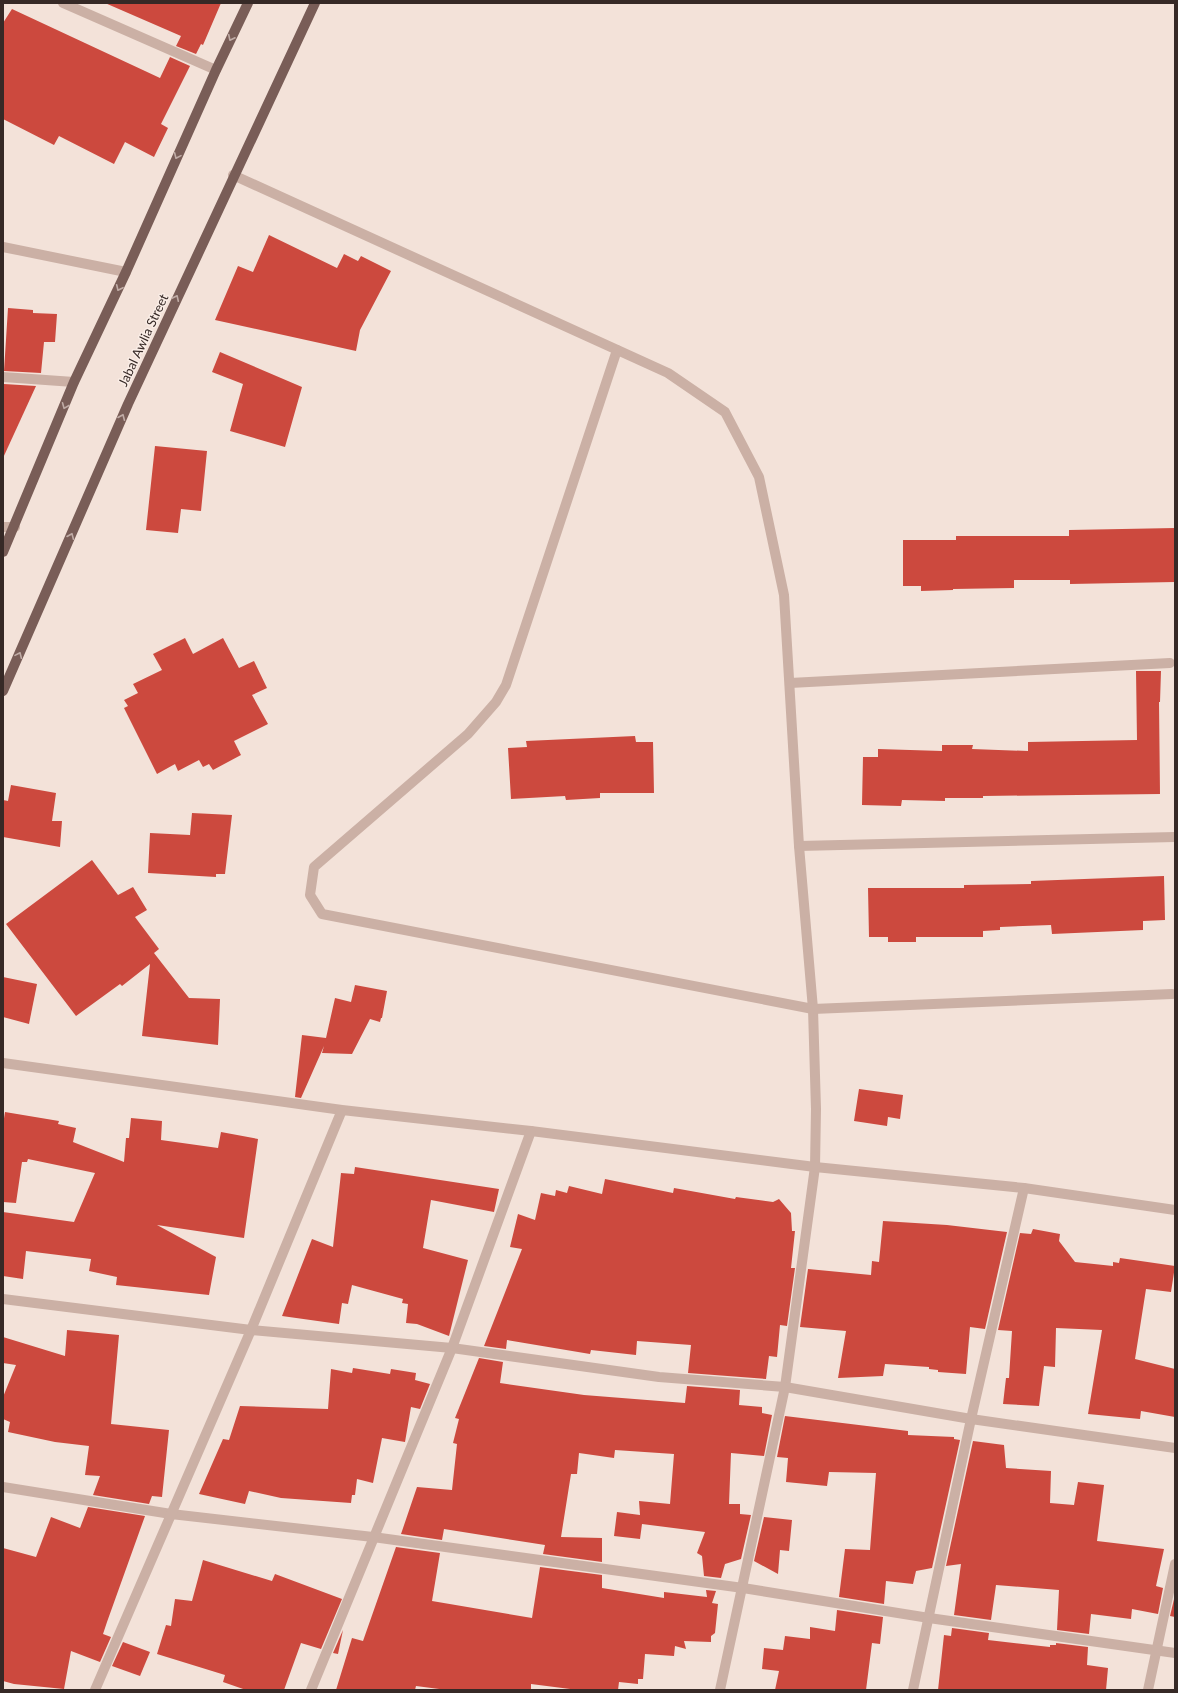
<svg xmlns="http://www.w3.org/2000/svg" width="1178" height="1693" font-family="Lato,sans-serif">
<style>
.building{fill:#cc493e}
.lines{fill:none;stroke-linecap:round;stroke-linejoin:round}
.minor{stroke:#cbb0a5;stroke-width:10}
.primary{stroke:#795d57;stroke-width:10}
.oneway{stroke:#c0aca6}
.labels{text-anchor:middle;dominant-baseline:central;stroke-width:3;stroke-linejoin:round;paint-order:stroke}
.street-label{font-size:13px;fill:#362926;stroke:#faede6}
</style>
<rect width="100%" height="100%" fill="#f3e2d9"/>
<!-- building -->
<g class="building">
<polygon points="105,3 221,3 203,45 201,44 196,54 176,46 181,36"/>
<polygon points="12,9 160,78 170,57 190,66 161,124 168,128 154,157 125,142 114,164 59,136 54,145 3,119 3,23"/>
<polygon points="269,235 337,268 344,254 358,261 361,256 391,271 360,330 356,351 215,320 238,266 253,272"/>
<polygon points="8,308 33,310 33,313 57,314 55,342 44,342 41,373 4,371"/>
<polygon points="220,352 302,387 285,447 230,431 243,384 212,372"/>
<polygon points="4,384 36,386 3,458 3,413"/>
<polygon points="155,446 207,451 201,511 181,509 178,533 146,530"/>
<polygon points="1175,528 1175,582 1070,584 1070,580 1014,580 1014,588 953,589 953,590 921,591 921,586 903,586 903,540 956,540 956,536 1069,536 1069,530"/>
<polygon points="185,638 193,654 223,638 239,668 254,661 267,688 252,695 268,724 234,741 241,755 213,770 209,764 203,767 199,760 178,771 175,764 157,774 124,708 128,706 124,700 138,693 133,684 162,670 153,654"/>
<polygon points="1136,671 1161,671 1160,702 1159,702 1160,794 983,796 983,798 945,798 945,801 902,800 901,806 862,805 863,757 878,757 878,749 942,751 942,745 973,745 972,749 1028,751 1028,742 1137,740"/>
<polygon points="635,736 636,742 653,742 654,793 600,793 600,798 566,800 565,796 511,799 508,748 527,747 526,741"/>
<polygon points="11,785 56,793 52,821 62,821 60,847 3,837 3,800 8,801"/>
<polygon points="192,813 232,815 225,874 216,874 216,877 148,873 150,833 190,835"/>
<polygon points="92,860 118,895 133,887 147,910 135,917 159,949 154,953 189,998 220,999 218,1045 142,1036 150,964 122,986 120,984 76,1016 6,924"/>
<polygon points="1164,876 1165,920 1143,921 1143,930 1052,934 1051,925 1000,927 1000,930 983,931 983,937 916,937 916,942 888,942 888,937 869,937 868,888 964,888 964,885 1031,884 1031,881"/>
<polygon points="3,977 37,984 29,1024 3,1017"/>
<polygon points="355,985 387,991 382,1018 381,1018 380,1022 370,1019 352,1054 322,1053 324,1046 301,1098 295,1097 302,1035 326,1038 335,998 351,1002"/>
<polygon points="859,1089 903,1095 900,1119 888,1117 887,1126 854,1121"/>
<polygon points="5,1112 59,1121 58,1124 76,1128 73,1142 124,1162 126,1138 129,1138 131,1118 162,1121 161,1140 218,1148 221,1132 258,1139 244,1238 157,1225 216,1257 209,1295 116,1285 117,1277 89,1271 91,1259 26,1251 23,1279 3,1276 3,1212 74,1222 95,1173 28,1159 27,1162 22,1162 16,1203 3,1202 3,1125"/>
<polygon points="355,1167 499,1189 494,1212 431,1200 423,1248 468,1260 449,1336 417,1324 406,1323 408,1304 402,1303 403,1299 352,1285 348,1304 342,1303 339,1324 282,1316 312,1239 333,1247 341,1173 354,1174"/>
<polygon points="605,1179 673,1193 674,1188 735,1199 736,1197 773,1202 779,1199 791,1213 792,1231 795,1231 791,1268 795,1268 787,1326 780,1325 777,1357 769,1356 766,1379 688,1373 691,1345 637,1341 636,1355 591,1350 590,1354 507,1340 506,1349 484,1346 522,1249 510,1247 518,1214 535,1220 541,1193 555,1196 556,1190 567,1193 569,1186 602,1194"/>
<polygon points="883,1221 947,1225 1007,1232 985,1329 970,1327 966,1374 938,1372 938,1370 929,1369 929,1367 885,1364 883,1376 838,1378 846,1331 800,1327 808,1269 871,1275 872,1261 879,1262"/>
<polygon points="1033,1229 1060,1234 1059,1241 1075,1262 1113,1266 1113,1262 1119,1263 1120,1258 1175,1266 1171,1292 1146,1289 1135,1359 1175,1369 1175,1417 1141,1411 1140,1419 1088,1414 1102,1330 1056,1328 1055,1367 1044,1366 1039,1406 1003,1404 1006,1378 1009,1378 1012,1331 998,1330 1020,1233 1031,1234"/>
<polygon points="67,1330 119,1335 111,1424 169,1430 162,1497 152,1496 149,1504 93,1495 100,1476 85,1475 89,1446 55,1442 8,1432 10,1422 3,1419 3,1397 16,1365 3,1363 3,1337 65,1356"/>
<polygon points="479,1358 503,1362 500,1383 584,1395 685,1403 687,1386 740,1390 739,1405 762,1407 762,1413 772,1415 764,1456 731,1453 729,1504 740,1504 740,1514 751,1515 741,1559 725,1564 721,1578 704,1576 702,1556 697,1553 705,1532 642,1524 640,1539 614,1536 617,1512 640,1515 639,1501 670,1504 674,1454 615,1450 614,1458 579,1453 577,1474 571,1474 561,1537 602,1538 602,1562 543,1554 545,1545 444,1529 442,1540 401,1534 417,1487 452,1490 457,1444 453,1443 459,1419 455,1418"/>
<polygon points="353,1368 390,1374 391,1369 416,1373 415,1380 430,1384 420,1409 411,1407 405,1442 382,1438 373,1483 357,1479 355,1495 352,1495 351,1503 281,1498 249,1491 245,1504 199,1494 223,1439 229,1440 240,1406 328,1409 331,1369 352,1373"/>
<polygon points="785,1416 908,1431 908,1435 954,1437 954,1439 960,1440 932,1568 916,1571 913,1584 886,1581 884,1604 839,1597 845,1549 870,1550 876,1473 829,1472 827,1486 786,1482 788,1458 777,1457"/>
<polygon points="973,1441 1004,1445 1006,1468 1051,1471 1050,1503 1074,1505 1078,1482 1104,1485 1097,1541 1164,1549 1156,1586 1163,1588 1158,1614 1132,1609 1131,1619 1091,1614 1089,1634 1057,1630 1059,1590 996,1585 991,1620 954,1615 961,1564 946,1566"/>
<polygon points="88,1507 145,1516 107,1622 103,1634 111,1637 100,1662 71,1651 64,1689 14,1684 3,1681 3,1548 36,1557 51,1517 80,1528"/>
<polygon points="764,1517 792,1520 789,1551 780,1550 778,1574 754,1561"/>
<polygon points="396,1547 440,1553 432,1601 532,1618 540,1567 602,1575 602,1588 664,1598 664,1592 707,1597 706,1590 716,1591 712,1603 718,1604 715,1633 711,1636 711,1642 684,1641 686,1649 675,1646 674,1656 645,1654 643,1679 638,1679 638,1684 619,1682 618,1690 578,1690 531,1684 531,1690 447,1690 416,1686 415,1690 336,1690 352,1638 363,1641"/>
<polygon points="203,1560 272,1581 275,1574 342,1599 321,1649 301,1643 284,1690 246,1690 223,1682 225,1675 157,1654 166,1625 171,1626 175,1599 192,1601"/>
<polygon points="1175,1595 1175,1617 1170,1616"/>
<polygon points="837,1610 883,1617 880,1644 872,1643 866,1690 775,1690 779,1671 762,1669 764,1648 783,1650 785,1636 810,1639 810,1627 835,1631"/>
<polygon points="952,1628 989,1633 988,1640 1050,1647 1050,1645 1056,1645 1056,1643 1088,1647 1087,1665 1108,1668 1106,1690 938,1690 944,1635 951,1636"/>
<polygon points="343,1630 338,1654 333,1653"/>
<polygon points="123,1642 150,1652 140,1676 112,1666"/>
</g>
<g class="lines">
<!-- minor -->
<g class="minor">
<polyline points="63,3 216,70"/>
<polyline points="233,175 668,373 725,412 759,477 784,595 799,846 813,1009 816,1109 815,1167 785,1387 720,1690"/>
<polyline points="3,247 126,272"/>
<polyline points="617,350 506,685 496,702 468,734 314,867 310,895 322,914 813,1009 1172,994"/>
<polyline points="3,377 74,382"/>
<polyline points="3,527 15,527"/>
<polyline points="790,683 1170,663"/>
<polyline points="799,846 1175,837"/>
<polyline points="3,1063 342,1110 531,1131 815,1167 1024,1188 1175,1210"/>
<polyline points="3,1299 251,1330 452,1348 659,1377 785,1387 971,1419 1175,1448"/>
<polyline points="3,1487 171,1514 373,1537 743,1588 929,1618 1175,1653"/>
<polyline points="95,1690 251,1330 342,1110"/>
<polyline points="311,1690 452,1348 531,1131"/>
<polyline points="913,1690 971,1419 1024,1188"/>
<polyline points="1148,1690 1175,1564"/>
</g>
<!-- primary -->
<g class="primary">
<polyline points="3,552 74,382 126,272 216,70 248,3"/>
<polyline points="3,691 128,404 315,3"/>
</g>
</g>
<!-- one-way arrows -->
<defs><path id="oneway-chevron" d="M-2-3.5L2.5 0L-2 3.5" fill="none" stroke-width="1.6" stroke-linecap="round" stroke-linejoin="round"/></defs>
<g class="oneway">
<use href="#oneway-chevron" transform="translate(231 38) rotate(116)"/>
<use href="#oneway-chevron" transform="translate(177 156) rotate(114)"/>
<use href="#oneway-chevron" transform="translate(119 288) rotate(115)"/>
<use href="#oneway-chevron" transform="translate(176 298) rotate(-65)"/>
<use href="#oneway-chevron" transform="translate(65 406) rotate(112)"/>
<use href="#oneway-chevron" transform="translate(122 417) rotate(-67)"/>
<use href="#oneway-chevron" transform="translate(71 536) rotate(-67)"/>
<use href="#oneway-chevron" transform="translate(19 655) rotate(-66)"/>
</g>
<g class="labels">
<!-- street labels -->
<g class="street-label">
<text transform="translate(143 340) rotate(-65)">Jabal Awlia Street</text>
</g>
</g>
<!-- border -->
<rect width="1178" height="1693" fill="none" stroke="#362926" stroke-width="8"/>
</svg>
